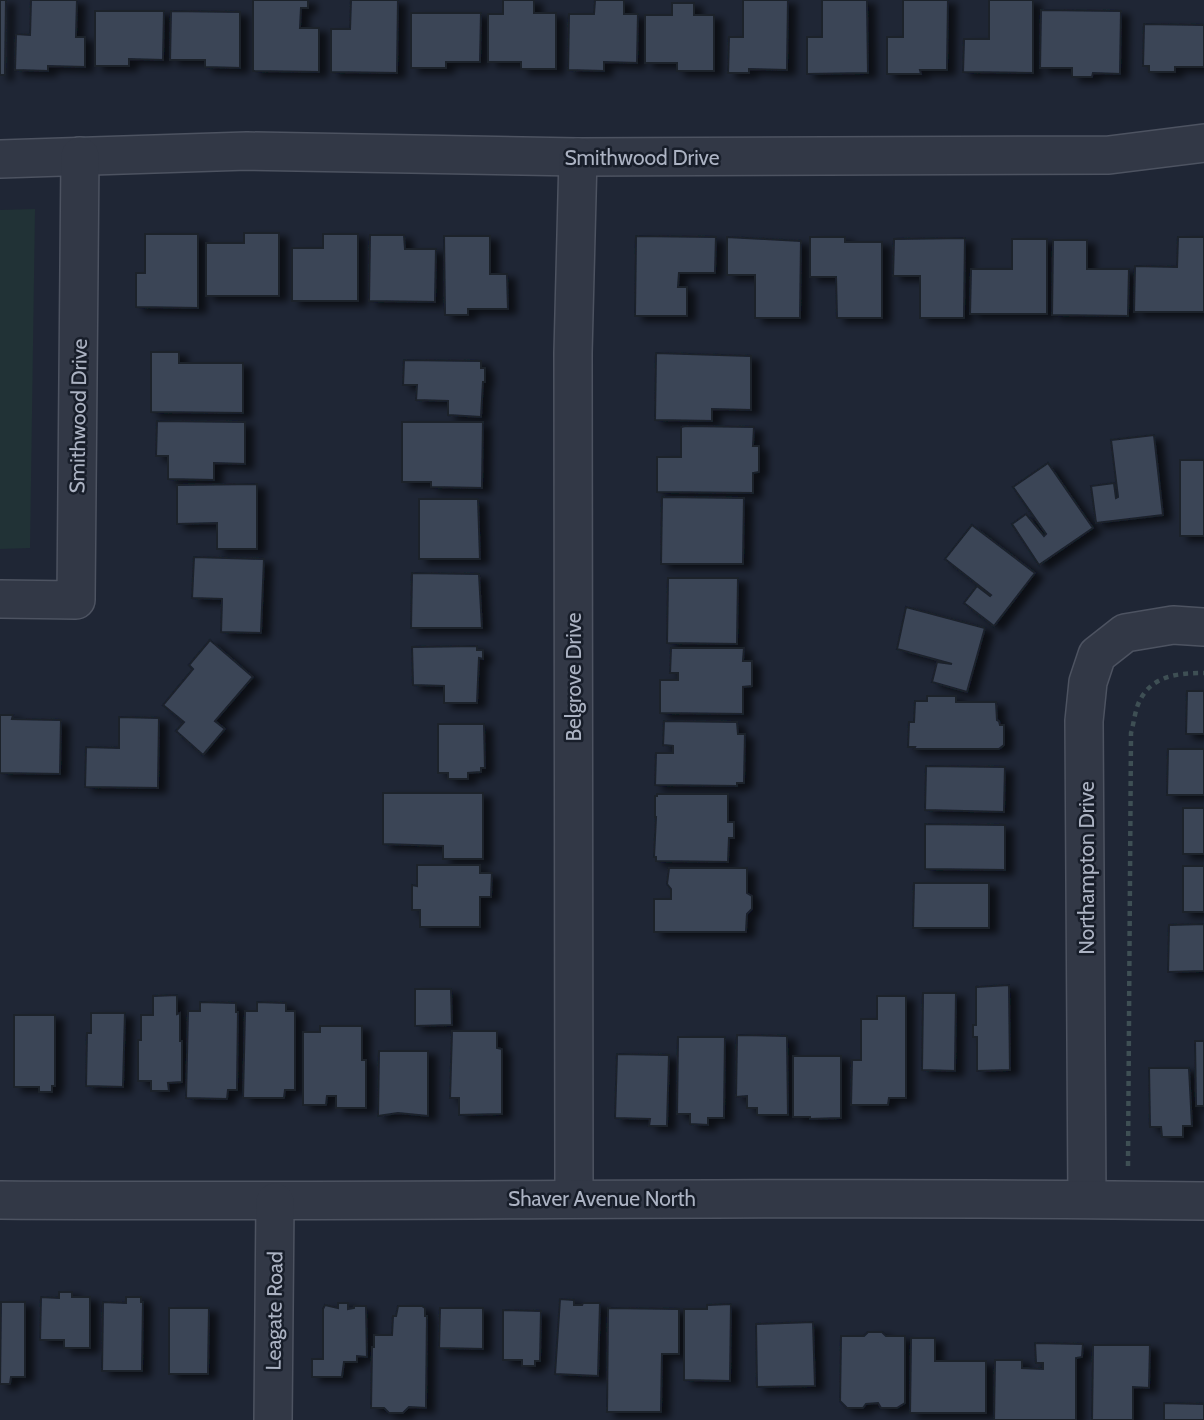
<svg xmlns="http://www.w3.org/2000/svg" width="1204" height="1420" font-family="Cabin,sans-serif">
<style>
.green{fill:#213236}
.building{fill:#3b4456;stroke:#1a202c;stroke-width:2;filter:url(#shadow)}
.lines{fill:none;stroke-linecap:round;stroke-linejoin:round}
.minor-casing{stroke:#4d5361;stroke-width:40}
.path{stroke:#3e4f54;stroke-width:4.5;stroke-dasharray:5 5;stroke-linecap:butt}
.minor{stroke:#323846;stroke-width:37}
.labels{text-anchor:middle;dominant-baseline:central;stroke-width:5;stroke-linejoin:round;paint-order:stroke}
.street-label{font-size:21px;fill:#acb3c3;stroke:#181e2a}
</style>
<defs>
<filter id="shadow"><feDropShadow dx="8" dy="4.5" stdDeviation="3.5" flood-color="#0009"/></filter>
</defs>
<rect width="100%" height="100%" fill="#1f2635"/>
<!-- green -->
<polygon class="green" points="35,209 30,548 0,549 0,210"/>
<!-- building -->
<g class="building">
<polygon points="0,0 6,0 5,75 0,75"/>
<polygon points="31,0 77,0 76,37 85,37 85,67 48,66 48,71 15,70 16,34 30,35"/>
<polygon points="253,0 308,0 308,8 301,8 300,28 319,28 319,72 253,71"/>
<polygon points="351,0 398,0 397,73 331,72 331,29 350,29"/>
<polygon points="503,0 534,0 534,13 556,13 556,69 521,69 521,62 488,62 488,14 503,14"/>
<polygon points="595,0 624,0 624,14 638,14 637,63 604,62 604,71 568,70 569,14 594,14"/>
<polygon points="743,0 788,0 787,70 749,69 749,73 728,73 729,37 743,37"/>
<polygon points="822,0 867,0 868,73 807,74 807,37 822,37"/>
<polygon points="903,0 948,0 947,70 920,70 921,74 887,74 887,37 903,37"/>
<polygon points="989,0 1033,0 1033,73 963,72 964,39 989,39"/>
<polygon points="672,3 694,3 694,15 714,15 714,71 677,71 677,63 645,63 645,15 672,15"/>
<polygon points="1041,10 1121,11 1120,74 1093,73 1092,77 1072,77 1072,68 1040,68"/>
<polygon points="95,11 164,11 163,60 129,59 129,66 95,66"/>
<polygon points="171,11 240,12 240,68 205,67 205,60 170,60"/>
<polygon points="411,13 481,13 480,62 446,62 446,68 411,68"/>
<polygon points="1144,24 1204,25 1204,67 1175,67 1175,72 1149,72 1149,66 1143,66"/>
<polygon points="244,233 279,233 279,296 206,296 206,243 244,243"/>
<polygon points="145,234 198,234 198,308 136,307 136,273 145,273"/>
<polygon points="323,234 358,234 358,301 292,301 292,248 323,248"/>
<polygon points="370,235 404,235 405,249 436,249 435,302 369,301"/>
<polygon points="444,236 490,236 490,274 507,274 508,309 468,309 468,315 445,315"/>
<polygon points="636,236 716,237 715,273 679,273 678,287 687,287 687,316 635,316"/>
<polygon points="727,237 801,241 800,318 755,318 755,275 727,275"/>
<polygon points="810,237 845,237 845,242 882,242 882,318 837,318 836,277 810,277"/>
<polygon points="1178,237 1204,237 1204,312 1134,312 1135,266 1177,267"/>
<polygon points="965,238 964,318 920,318 920,276 893,276 894,239"/>
<polygon points="1012,239 1047,239 1047,314 970,314 971,269 1012,269"/>
<polygon points="1053,240 1087,240 1087,269 1129,269 1128,316 1052,315"/>
<polygon points="151,352 179,352 179,363 243,363 243,413 151,412"/>
<polygon points="656,353 751,356 751,410 712,409 712,421 655,420"/>
<polygon points="404,360 481,361 481,368 485,368 485,382 483,382 481,417 448,415 448,401 416,400 417,385 403,385"/>
<polygon points="157,421 245,422 245,464 214,463 214,480 168,479 168,456 156,456"/>
<polygon points="402,422 483,422 482,488 431,487 431,482 402,482"/>
<polygon points="686,426 754,427 753,446 759,446 759,472 753,473 753,493 657,492 657,457 681,457 681,427"/>
<polygon points="1154,435 1163,515 1096,523 1091,486 1114,483 1116,498 1118,497 1111,440"/>
<rect x="1180" y="460" width="24" height="76"/>
<polygon points="1048,463 1093,528 1039,565 1012,524 1026,514 1044,536 1046,534 1013,487"/>
<polygon points="257,484 257,549 217,549 217,523 177,524 177,485"/>
<polygon points="662,497 744,498 743,564 661,564"/>
<polygon points="419,499 478,499 480,559 419,559"/>
<polygon points="972,525 1035,573 994,626 964,603 977,586 990,596 991,595 945,559"/>
<polygon points="194,557 264,559 261,633 221,632 222,599 192,598"/>
<polygon points="412,573 479,574 482,628 411,628"/>
<polygon points="668,578 738,578 737,644 667,643"/>
<polygon points="906,607 985,628 967,692 932,682 937,662 952,664 897,649"/>
<polygon points="210,640 253,677 215,721 225,729 203,755 176,731 184,722 163,705 193,669 189,665"/>
<polygon points="477,646 477,650 483,650 483,659 479,658 477,703 444,703 444,686 413,685 412,647"/>
<polygon points="671,648 744,648 743,661 752,661 752,686 743,687 743,714 660,713 660,680 678,680 678,673 670,673"/>
<polygon points="1187,691 1204,691 1204,734 1186,734"/>
<polygon points="927,696 956,696 956,702 996,702 997,720 999,721 1000,725 1004,725 1004,745 999,749 914,749 915,747 908,747 909,722 914,722 915,701 927,701"/>
<polygon points="0,715 13,715 12,719 61,720 60,774 0,773"/>
<polygon points="119,717 159,718 158,788 85,787 86,747 119,748"/>
<polygon points="664,721 737,722 738,734 745,734 744,783 737,783 737,786 655,785 656,753 673,753 673,746 663,745"/>
<polygon points="438,724 484,724 485,768 481,768 481,772 468,773 468,779 448,779 448,773 438,773"/>
<polygon points="1168,749 1204,749 1204,795 1167,795"/>
<polygon points="926,766 1005,767 1004,812 925,810"/>
<polygon points="383,793 483,793 483,859 443,859 443,846 383,844"/>
<polygon points="657,794 728,794 728,822 734,822 734,838 729,838 728,862 656,861 656,857 654,857 656,817 655,817 655,796 657,796"/>
<rect x="1183" y="808" width="21" height="46"/>
<polygon points="925,824 1005,825 1005,870 925,869"/>
<polygon points="417,865 480,865 480,873 492,873 491,897 480,897 480,927 420,927 420,910 412,910 412,885 417,886"/>
<rect x="1183" y="866" width="21" height="46"/>
<polygon points="669,868 747,868 747,893 752,896 752,909 747,914 746,932 654,932 654,899 671,899 671,889 667,884"/>
<polygon points="914,883 989,883 989,928 913,928"/>
<polygon points="1204,924 1204,971 1168,972 1169,925"/>
<polygon points="1009,985 1010,1070 977,1071 977,1037 973,1037 973,1025 976,1025 976,987"/>
<polygon points="415,989 451,989 452,1025 415,1026"/>
<polygon points="923,993 956,993 955,1071 922,1070"/>
<polygon points="177,995 177,1014 180,1013 180,1041 182,1041 182,1082 168,1083 169,1091 151,1091 151,1081 138,1081 138,1040 141,1040 141,1015 153,1015 153,996"/>
<polygon points="877,996 906,996 906,1098 889,1098 888,1105 851,1105 852,1060 861,1060 861,1019 877,1019"/>
<polygon points="200,1002 236,1003 236,1012 238,1012 237,1090 228,1090 227,1099 186,1098 188,1011 200,1011"/>
<polygon points="257,1002 286,1003 286,1011 295,1011 295,1090 285,1090 284,1098 243,1098 245,1011 257,1011"/>
<polygon points="91,1013 125,1013 123,1087 86,1086 87,1033 91,1033"/>
<polygon points="14,1015 55,1015 55,1086 52,1086 52,1092 39,1092 39,1087 14,1087"/>
<polygon points="320,1026 362,1026 362,1060 366,1060 366,1108 336,1108 336,1096 327,1096 326,1105 303,1105 303,1032 320,1032"/>
<polygon points="452,1031 497,1031 497,1048 502,1049 502,1114 459,1115 459,1098 450,1098"/>
<polygon points="737,1035 787,1036 788,1115 757,1115 757,1108 747,1108 747,1096 736,1097"/>
<polygon points="678,1037 725,1037 724,1118 708,1118 708,1125 690,1124 690,1114 677,1114"/>
<polygon points="1195,1041 1204,1041 1204,1106 1196,1106"/>
<polygon points="379,1051 428,1051 428,1116 398,1113 378,1116"/>
<polygon points="617,1054 669,1055 667,1126 649,1126 650,1119 615,1118"/>
<polygon points="793,1056 841,1056 841,1118 810,1119 810,1117 793,1117"/>
<polygon points="1149,1068 1189,1068 1192,1126 1183,1126 1183,1137 1162,1137 1161,1127 1150,1127"/>
<polygon points="59,1292 72,1292 72,1297 90,1297 90,1348 64,1348 64,1340 40,1340 41,1297 59,1298"/>
<polygon points="126,1297 141,1297 141,1302 143,1302 142,1371 102,1371 103,1302 126,1303"/>
<polygon points="560,1299 574,1300 574,1305 582,1305 583,1303 600,1303 598,1376 555,1374"/>
<polygon points="1,1302 25,1302 25,1377 11,1377 10,1384 0,1384"/>
<polygon points="338,1303 348,1303 348,1309 354,1308 354,1306 366,1306 367,1357 357,1356 357,1362 344,1362 342,1377 312,1377 312,1359 323,1359 323,1309 325,1305 338,1308"/>
<polygon points="731,1304 730,1381 684,1380 684,1309 707,1309 707,1305"/>
<polygon points="398,1306 422,1306 425,1308 425,1316 427,1316 426,1408 409,1407 403,1413 389,1413 384,1408 371,1408 372,1347 374,1347 374,1335 392,1335 393,1316 396,1316"/>
<polygon points="169,1308 209,1308 208,1374 169,1374"/>
<polygon points="440,1308 483,1308 483,1349 439,1348"/>
<polygon points="608,1308 679,1309 679,1354 662,1354 661,1412 607,1412"/>
<polygon points="503,1310 541,1311 540,1361 535,1361 535,1366 522,1366 522,1360 503,1360"/>
<polygon points="813,1322 815,1386 757,1387 756,1324"/>
<polygon points="868,1332 882,1332 886,1336 905,1336 905,1403 897,1408 881,1408 878,1403 866,1404 863,1408 847,1408 840,1401 841,1336 864,1336"/>
<polygon points="911,1338 935,1338 935,1361 986,1361 986,1413 910,1413"/>
<polygon points="1035,1343 1083,1344 1082,1357 1076,1358 1076,1420 994,1420 995,1360 1022,1360 1022,1368 1043,1369 1043,1363 1036,1363"/>
<polygon points="1093,1345 1150,1345 1149,1388 1133,1387 1133,1420 1092,1420"/>
<polygon points="1164,1403 1204,1404 1204,1420 1164,1420"/>
</g>
<g class="lines">
<!-- minor casing -->
<g class="minor-casing">
<g id="minor">
<polyline points="0,159 247,151 578,157 1109,155 1204,143"/>
<polyline points="0,599 76,600 80,156"/>
<polyline points="574,1198 573,353 578,157"/>
<polyline points="1087,1199 1084,721 1088,682 1097,655 1125,633 1173,625 1204,627"/>
<path d="M0,1200C401,1203 803,1195 1204,1201"/>
<polyline points="273,1420 275,1202"/>
</g>
</g>
<!-- path -->
<path class="path" d="M1128,1166L1131,733C1134,723 1135,709 1140,700C1153,675 1179,673 1204,673"/>
<!-- minor -->
<use href="#minor" class="minor"/>
</g>
<g class="labels">
<!-- street labels -->
<g class="street-label">
<text x="642" y="157">Smithwood Drive</text>
<text transform="translate(78 416) rotate(-89)">Smithwood Drive</text>
<text transform="translate(573 677) rotate(-90)">Belgrove Drive</text>
<text transform="translate(1086 868) rotate(-90)">Northampton Drive</text>
<text x="602" y="1198">Shaver Avenue North</text>
<text transform="translate(274 1311) rotate(-89)">Leagate Road</text>
</g>
</g>
</svg>
